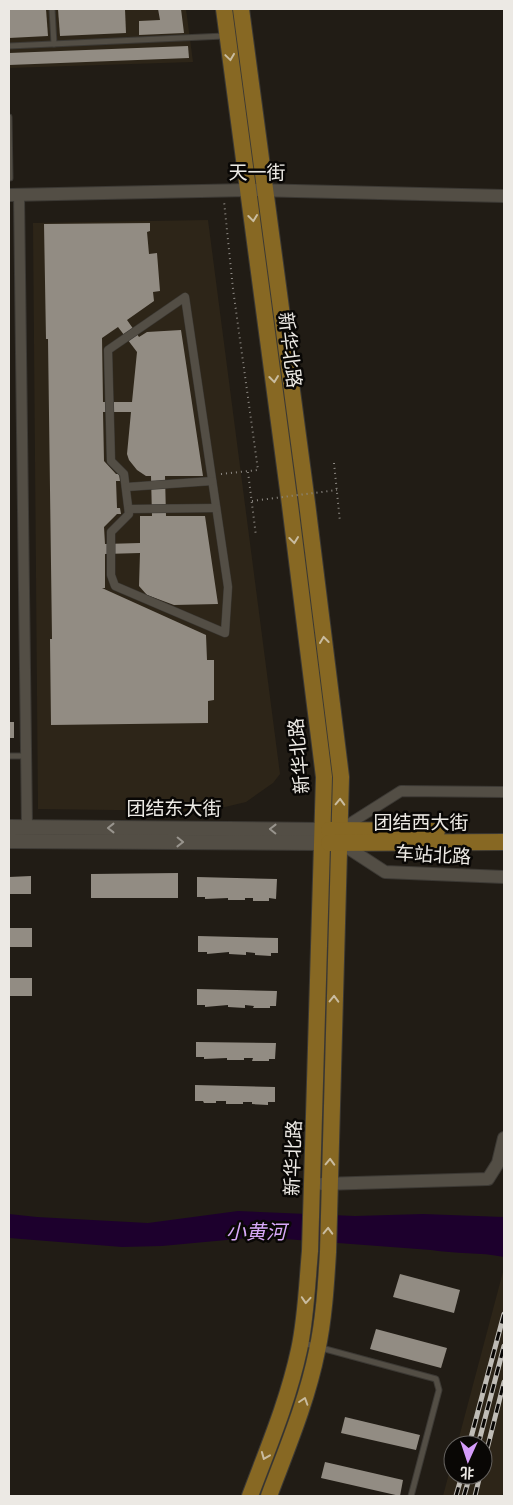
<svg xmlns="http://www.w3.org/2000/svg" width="513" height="1505" font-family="Jost,'Noto Sans SC',sans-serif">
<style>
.built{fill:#2d2518}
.water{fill:#1d002d}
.building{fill:#928c83;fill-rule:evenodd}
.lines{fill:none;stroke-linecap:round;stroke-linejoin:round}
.service-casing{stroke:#3c3934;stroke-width:7}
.pedestrian-casing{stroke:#3c3934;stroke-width:9}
.minor-casing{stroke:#3c3934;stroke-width:12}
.tertiary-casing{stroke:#3c3934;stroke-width:14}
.secondary-casing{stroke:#3c3934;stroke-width:16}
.primary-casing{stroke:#3c3934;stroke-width:18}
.path{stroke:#8d8983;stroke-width:2;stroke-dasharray:1 4;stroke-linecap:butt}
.service{stroke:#534e45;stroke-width:5}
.pedestrian{stroke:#534e45;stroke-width:8}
.minor{stroke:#534e45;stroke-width:10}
.tertiary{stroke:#534e45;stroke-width:12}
.secondary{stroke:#534e45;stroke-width:14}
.primary{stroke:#876823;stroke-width:16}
.rail-casing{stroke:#bfbcb6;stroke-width:5}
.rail{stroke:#090705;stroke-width:3;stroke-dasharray:9;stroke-linecap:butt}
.path-bridge{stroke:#8d8983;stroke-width:2;stroke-dasharray:1 4;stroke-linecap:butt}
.oneway{stroke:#c9bca0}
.oneway2{stroke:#98948d}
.labels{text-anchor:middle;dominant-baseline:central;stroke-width:5;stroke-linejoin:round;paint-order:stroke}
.street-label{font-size:19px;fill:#ece9e4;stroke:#090705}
.water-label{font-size:20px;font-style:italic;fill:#d8a9f9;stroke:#090705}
</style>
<rect width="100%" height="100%" fill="#211c15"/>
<!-- built -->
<g class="built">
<polygon points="9,9 186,9 193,62 9,68"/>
<polygon points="208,220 280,774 273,783 246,802 225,807 190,811 38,809 33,223"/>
<polygon points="504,1268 504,1489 502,1496 443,1496 453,1458 453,1475 483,1475 483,1445 457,1445"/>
</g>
<!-- water -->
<path class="water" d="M238,1211L355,1216L423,1214L504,1217V1257C480,1252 455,1254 431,1250L258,1237L162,1246L122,1247L9,1238V1214L37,1217L148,1223Z"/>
<!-- building -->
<g class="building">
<polygon points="46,9 48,36 9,38 9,10"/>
<polygon points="58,9 125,9 126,33 60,36"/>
<polygon points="158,9 181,9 184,33 139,35 139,21 160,20"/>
<polygon points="188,46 189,58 9,65 9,53"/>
<path d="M150,223V231L147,232L149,254L157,253L160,291L153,292L154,301L127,320L139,337L147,332L181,330L203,476H165L166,516H205L218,604L174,605L147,595L139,586L140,553L105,554V588H102L206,635L207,660H214V700L208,701V723L51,725L50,639H52L48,339H46L44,224ZM118,327L137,352L132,402H103L102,338ZM103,412H131L127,454L129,460L137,470L146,476H151L152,516H140V543L105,544L104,527L117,514H121L120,508H117L116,481H120L119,474H116L104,461Z"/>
<rect x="9" y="722" width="5" height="16"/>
<polygon points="178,873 178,898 91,898 91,874"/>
<polygon points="31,876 31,894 9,894 9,877"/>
<polygon points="197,877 277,879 276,899 269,898 269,901 253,901 253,898 245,898 245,900 228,900 228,898 205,899 205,897 197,897"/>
<rect x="9" y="928" width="23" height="19"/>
<polygon points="198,936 278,938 278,953 271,953 271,956 255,955 255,953 246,952 246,955 229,954 229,952 207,954 207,952 198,952"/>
<rect x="9" y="978" width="23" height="18"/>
<polygon points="197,989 277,991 276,1006 270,1006 270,1008 253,1008 254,1006 245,1005 245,1008 228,1007 228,1005 205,1007 205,1005 197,1005"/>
<polygon points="196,1042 276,1043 275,1059 269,1059 269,1061 252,1061 253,1058 244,1058 244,1060 227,1060 227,1058 204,1059 204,1057 196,1057"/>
<polygon points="195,1085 275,1087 275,1102 268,1102 268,1105 252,1104 252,1102 243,1102 243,1104 226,1104 226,1101 216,1101 216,1103 204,1103 203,1101 195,1101"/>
<polygon points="400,1274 460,1290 454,1313 393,1297"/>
<polygon points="376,1329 447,1348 441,1368 370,1349"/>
<polygon points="345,1417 420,1435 416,1450 341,1433"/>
<polygon points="325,1462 403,1480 400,1496 321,1478"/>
</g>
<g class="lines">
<!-- service casing -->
<g class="service-casing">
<g id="service">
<polyline points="52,9 54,44"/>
<polyline points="9,46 224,36"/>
<polyline points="9,117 10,178 9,178"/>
<polyline points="9,756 26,756"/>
<polyline points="303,1343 436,1379 439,1390 411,1496"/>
</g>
</g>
<!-- pedestrian casing -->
<g class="pedestrian-casing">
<g id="pedestrian">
<polygon points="185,297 228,587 225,633 115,586 111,575 111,532 129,514 124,474 111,461 108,350"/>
<polyline points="127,487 212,481"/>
<polyline points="129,509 216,508"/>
</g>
</g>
<!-- minor casing -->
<g class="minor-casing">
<g id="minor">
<polyline points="19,195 27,827"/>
<polyline points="341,829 401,791 504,792"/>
</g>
</g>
<!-- tertiary casing -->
<g class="tertiary-casing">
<g id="tertiary">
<polyline points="9,195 249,190 504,196"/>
<polyline points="339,842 385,872 504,877"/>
<polyline points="322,1184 488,1179 498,1163 504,1138"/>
</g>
</g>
<!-- secondary casing -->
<g class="secondary-casing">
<g id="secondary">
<polyline points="9,827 322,830"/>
<polyline points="9,841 321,843"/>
</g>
</g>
<!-- primary casing -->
<g class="primary-casing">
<g id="primary">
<path d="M224,9L290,505L324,777L310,1251C307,1284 306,1318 299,1350C288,1401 268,1448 250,1496"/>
<path d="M241,9L307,503L341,777L328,1252C326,1285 324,1319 317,1351C307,1401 287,1448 269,1496"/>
<polyline points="329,830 437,831"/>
<polyline points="329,843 504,842"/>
</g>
</g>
<!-- path -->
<g class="path">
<polyline points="334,463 340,522"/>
<polyline points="248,472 256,536"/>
<polyline points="221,474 258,470 233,289 224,201"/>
</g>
<!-- service -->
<use href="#service" class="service"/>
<!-- pedestrian -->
<use href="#pedestrian" class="pedestrian"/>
<!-- minor -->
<use href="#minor" class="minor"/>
<!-- tertiary -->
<use href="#tertiary" class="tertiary"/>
<!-- secondary -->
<use href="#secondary" class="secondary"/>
<!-- primary -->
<use href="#primary" class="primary"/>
<!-- rail casing -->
<g class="rail-casing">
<g id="rail">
<polyline points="469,1445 504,1314"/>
<polyline points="478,1445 504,1346"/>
<polyline points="483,1465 504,1382"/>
<polyline points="456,1496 462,1475"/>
<polyline points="464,1496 470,1475"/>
<polyline points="475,1496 480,1475"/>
</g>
</g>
<!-- rail -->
<use href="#rail" class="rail"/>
<!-- path-bridge -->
<polyline class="path-bridge" points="252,501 337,490"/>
</g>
<!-- one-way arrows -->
<defs><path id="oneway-chevron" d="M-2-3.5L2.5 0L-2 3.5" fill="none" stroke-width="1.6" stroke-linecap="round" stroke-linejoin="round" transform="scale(1.25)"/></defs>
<g class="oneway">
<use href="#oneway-chevron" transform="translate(230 57) rotate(82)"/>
<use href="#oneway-chevron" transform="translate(253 218) rotate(83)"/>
<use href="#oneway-chevron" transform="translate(274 379) rotate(83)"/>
<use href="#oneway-chevron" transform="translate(294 540) rotate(83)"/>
<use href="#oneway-chevron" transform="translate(324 640) rotate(-97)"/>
<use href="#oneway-chevron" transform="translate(340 802) rotate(-88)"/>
<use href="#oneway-chevron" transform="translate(334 999) rotate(-89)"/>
<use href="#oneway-chevron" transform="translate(330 1162) rotate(-88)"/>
<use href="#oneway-chevron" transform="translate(328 1231) rotate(-88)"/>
<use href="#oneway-chevron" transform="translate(306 1300) rotate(94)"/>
<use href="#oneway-chevron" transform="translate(304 1401) rotate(-72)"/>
<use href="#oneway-chevron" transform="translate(265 1456) rotate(112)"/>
</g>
<g class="oneway2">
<use href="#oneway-chevron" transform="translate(111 828) rotate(-180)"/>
<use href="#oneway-chevron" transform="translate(273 829) rotate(-179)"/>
<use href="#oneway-chevron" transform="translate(180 842) rotate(1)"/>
</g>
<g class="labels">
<!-- street labels -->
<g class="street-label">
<text x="257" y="172">天一街</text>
<text transform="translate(290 350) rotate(83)">新华北路</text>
<text transform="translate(299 756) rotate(-95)">新华北路</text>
<text x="174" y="808">团结东大街</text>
<text x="421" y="822">团结西大街</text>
<text transform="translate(433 855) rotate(3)">车站北路</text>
<text transform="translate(293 1158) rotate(-88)">新华北路</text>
</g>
<!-- water labels -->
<g class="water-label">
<text x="256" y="1232">小黄河</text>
</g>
</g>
<!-- border -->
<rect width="513" height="1505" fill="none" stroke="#ece9e4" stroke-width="20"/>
<!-- north arrow -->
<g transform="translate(468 1460) rotate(183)"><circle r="24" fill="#090705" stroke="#64615e"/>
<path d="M0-4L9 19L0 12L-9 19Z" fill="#d59cfb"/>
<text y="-8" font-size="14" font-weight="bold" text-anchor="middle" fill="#ece9e4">北</text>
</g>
</svg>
